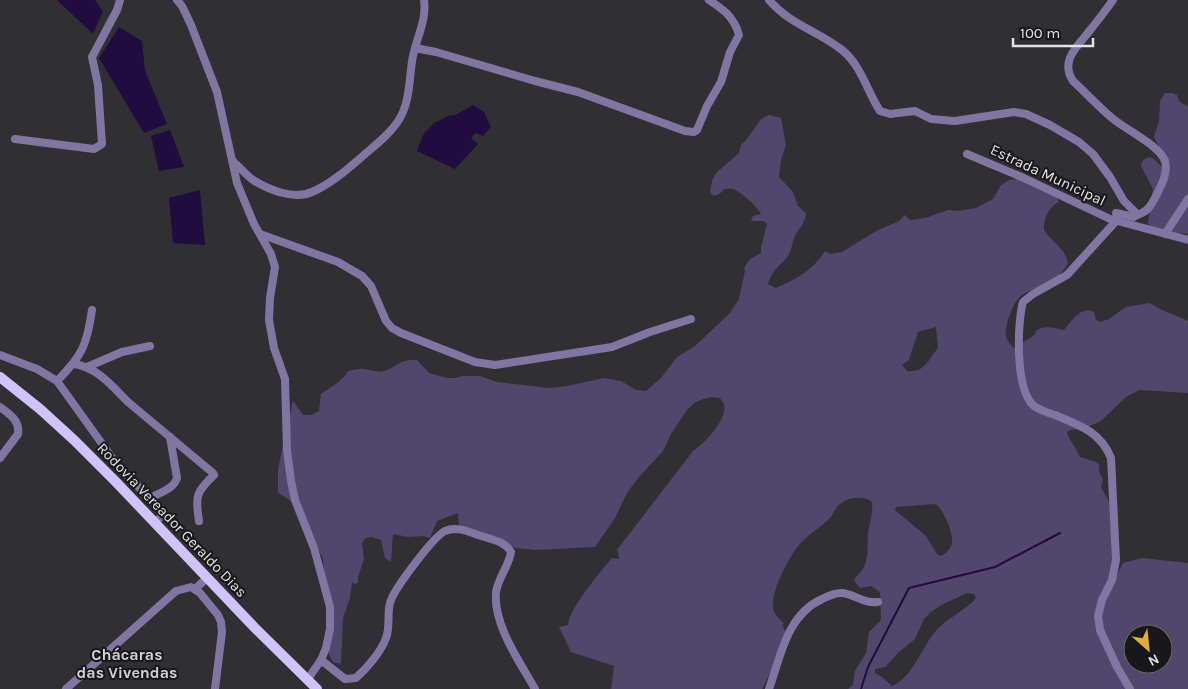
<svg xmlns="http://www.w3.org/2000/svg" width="1188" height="689" font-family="Karla,sans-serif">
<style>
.green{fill:#51476c;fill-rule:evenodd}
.water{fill:#200c3f}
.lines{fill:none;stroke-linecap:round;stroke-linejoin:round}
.stream{stroke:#200c3f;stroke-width:2}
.minor{stroke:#8176a2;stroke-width:8}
.major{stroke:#d0c3f9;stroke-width:10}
.labels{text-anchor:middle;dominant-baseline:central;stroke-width:4;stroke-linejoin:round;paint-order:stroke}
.street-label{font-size:15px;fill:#e4e3e6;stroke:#181719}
.neighbourhood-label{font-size:16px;font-weight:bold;fill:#d3d2d7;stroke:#181719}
</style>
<rect width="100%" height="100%" fill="#302f33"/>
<!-- green -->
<g class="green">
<path d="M1165,93H1173L1177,95L1179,101L1188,107V234C1175,231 1156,235 1148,223L1153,189L1141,166L1143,160L1149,157L1154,159L1163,168L1162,153L1154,137L1159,121L1160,101Z"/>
<path d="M769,115L781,118L786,145L781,160L779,177L793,192L798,206L806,213C806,223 798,229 794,238C792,243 792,249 789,254C782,266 774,266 768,284L776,288C799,277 810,273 825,251L830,254L842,252L878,230L899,221L905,215L910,220L925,218L948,210L958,211L976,208L993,199L1001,185L1009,180L1018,179L1035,181L1057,198L1059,202C1049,206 1043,220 1044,230C1052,242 1065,248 1068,263C1053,290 1040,282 1021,296C1013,302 1004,327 1006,336C1007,341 1011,345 1015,349L1019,348C1025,339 1028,341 1034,335C1038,331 1034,331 1039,329C1046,325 1056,329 1064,330C1072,321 1080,306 1094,312L1096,320L1100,322L1109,319L1126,307L1150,303C1161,311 1176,315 1188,321V393L1139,390L1126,397L1101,421L1083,429L1070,430L1067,432C1069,441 1077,448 1080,457L1096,462L1099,465V472L1103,479L1101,487L1112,508L1115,578L1123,563L1142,558L1188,563V689H848L853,685L855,671L866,653L869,632L881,620L880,592L871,586L860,588L854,581C856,575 860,574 863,569C869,559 867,545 868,533C870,523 873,513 872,502C865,496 851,497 843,502C836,505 834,514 829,519C820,528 806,536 799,545C789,557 768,595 774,612C776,616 781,620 784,624L782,625L786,632L771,671L762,689H611L614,666L571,652L559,627L568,625C569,609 600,572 612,558L619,559L618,552L617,550L693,451C705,443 727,420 724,405C723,402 721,400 720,398L711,397L703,399L694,403L687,410L671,434L663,451L639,477L627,493L615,518L595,547L535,550L516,548L459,526L458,513L437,521L430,538L424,536L408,537L393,534L391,562L385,558L381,540L371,537L366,538L362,543L364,559L358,577V583L355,584L352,582L350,598L343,618L341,664L333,662L325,646L328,619L323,559L309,530H303L291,501L278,493V469L293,401L303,415H311L319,411L321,394C332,386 342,382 348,371C354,370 359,368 364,369C371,370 377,373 384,371C399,366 399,359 417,360L429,373L447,378H455L463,376H480L497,382L549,388L567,386L604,378L621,381L636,390L646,391L661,378L677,357L694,347L730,313L739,299L745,271L744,268L750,259L761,253V247L767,224L763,221H753L751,220L753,216L761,214C758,207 740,191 733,189C730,188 727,189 724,189C720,194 718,196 712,195L710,192L712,181L716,173L739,153L741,145L747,139L761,119ZM936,327L938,348C928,360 925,373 907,371L902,365L909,360L918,332ZM935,504C943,508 952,530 952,540C953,547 947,553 941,556L937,554L926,536L895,510L896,507ZM967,593L974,594L976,598C964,612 946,618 934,633C921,649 912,678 892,686L882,677L875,673V669L885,667L899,652L915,639L924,619L931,612L941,605ZM1133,634H1163V664H1133Z"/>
</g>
<!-- water -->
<g class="water">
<polygon points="57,0 95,0 103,11 93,34"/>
<polygon points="119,27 142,41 145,71 167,124 144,133 99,58"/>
<polygon points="473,105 484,112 491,127 483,136 475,133 471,138 478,144 455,169 417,151 423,135 434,123 448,116 455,115"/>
<polygon points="170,130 184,167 159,171 151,136"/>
<polygon points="200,190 205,245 173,243 169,198"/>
</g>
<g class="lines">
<!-- stream -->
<polyline class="stream" points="861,689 868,667 909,588 995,567 1060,533"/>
<!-- minor -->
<g class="minor">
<polyline points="177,0 182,6 191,25 217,92 237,183 254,224 271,254 275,267 270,298 269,320 274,348 285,379 287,450 291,481 295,500 314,548 330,607 330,629 326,648 321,660 308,679"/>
<path d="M769,0C789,24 818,31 842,50C861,65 867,91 880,111L890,114L915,111L931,119L955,121L1014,112L1026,114L1050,125L1079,142L1093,154L1110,177L1124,201L1137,214V215L1134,217L1116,213L1117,220"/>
<path d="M1113,0C1106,10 1099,19 1091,29C1079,45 1059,60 1073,81C1086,93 1098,106 1112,118C1126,130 1159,145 1165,161C1168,173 1162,184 1157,194C1152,204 1148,212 1137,215"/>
<path d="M415,48L436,52L535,81L578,92L685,131L694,132L697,130L707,106L721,82L730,52L739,35C734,17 724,10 709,0"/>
<polyline points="15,139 94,149 102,144 98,85 92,57 117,10 120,0"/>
<polyline points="967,154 1024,178 1110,219 1188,240"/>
<path d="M234,162C240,168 246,175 253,180C269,190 294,200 312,192C331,184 349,168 365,154C378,143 396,129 403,112C411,94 409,75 413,56C417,37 427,19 424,0"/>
<path d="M1117,220L1067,275L1033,294L1023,302C1017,324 1015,390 1034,406C1040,410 1048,413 1055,415C1079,425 1101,432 1111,458L1116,560L1112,580L1102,600L1098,616L1100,630L1117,667L1130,689"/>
<polyline points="260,234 338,262 362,276 371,286 386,321 392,328 401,333 475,362 495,365 612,347 650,332 691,319"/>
<polyline points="1165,234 1188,199"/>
<polyline points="0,355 37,369 57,381 118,466 164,513 155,523"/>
<path d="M74,364C97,367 113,387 128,402L213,473L214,475C196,492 195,496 199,521"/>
<polyline points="87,367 122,352 150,346"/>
<path d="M57,381C82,356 87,345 92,310"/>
<path d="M0,407C9,414 20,420 18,434L0,458"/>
<path d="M150,498C159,493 174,489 177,478L170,437"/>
<polyline points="195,589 207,578"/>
<path d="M321,660L345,679L356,678C367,668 381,652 386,638C391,625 386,612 391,600C396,587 433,537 445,531C456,526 468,531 478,535C490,539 505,541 511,552C509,566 498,578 496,592C493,625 520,662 535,689"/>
<polyline points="66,689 176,591 191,587 200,593 218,615 221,622 222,632 215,689"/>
<path d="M769,689C781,655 787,615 822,599C828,596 834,593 841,593C853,593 863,604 878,602"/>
</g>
<!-- major -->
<polyline class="major" points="0,377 40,409 74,440 116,482 255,628 317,689"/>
</g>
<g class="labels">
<!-- street labels -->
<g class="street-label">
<text transform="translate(1048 175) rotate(25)">Estrada Municipal</text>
<text transform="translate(172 520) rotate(46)">Rodovia Vereador Geraldo Dias</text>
</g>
<!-- neighbourhood labels -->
<g class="neighbourhood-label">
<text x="127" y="654">Chácaras<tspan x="127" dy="18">das Vivendas</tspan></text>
</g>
</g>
<!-- north arrow -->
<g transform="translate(1148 649) rotate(153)"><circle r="24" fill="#181719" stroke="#6a696b"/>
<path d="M0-4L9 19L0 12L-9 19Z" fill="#e0b034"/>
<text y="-8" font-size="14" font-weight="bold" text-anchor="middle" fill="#e4e3e6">N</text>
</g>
<!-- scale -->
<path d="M1013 38v8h80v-8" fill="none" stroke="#e4e3e6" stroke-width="2.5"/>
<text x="1020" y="38" font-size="15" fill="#e4e3e6" stroke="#181719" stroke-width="4" paint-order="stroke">100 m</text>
</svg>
